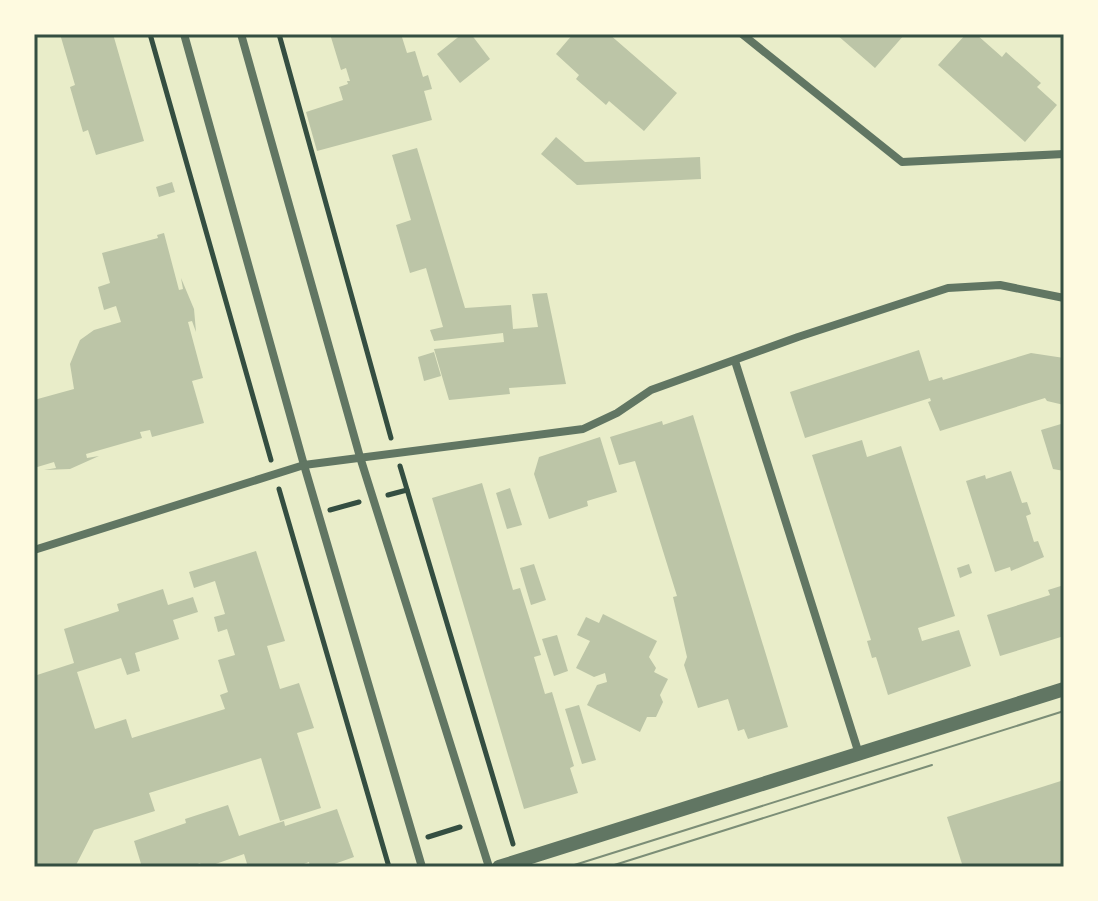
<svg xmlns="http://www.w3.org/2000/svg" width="1098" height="901" font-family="Lora,serif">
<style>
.building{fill:#bcc5a7}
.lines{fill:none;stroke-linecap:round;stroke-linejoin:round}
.path{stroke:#344e41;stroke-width:5}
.minor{stroke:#617663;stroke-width:8}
.tertiary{stroke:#617663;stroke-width:14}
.tram{stroke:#7c8e77;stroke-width:2}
.neatline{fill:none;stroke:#344e41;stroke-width:3}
</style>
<rect width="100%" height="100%" fill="#e9edc9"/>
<!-- building -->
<g class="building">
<polygon points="60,34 113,34 144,141 96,155 88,130 83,132 70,87 75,85"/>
<polygon points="330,34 401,34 407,53 415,51 423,77 428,75 432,89 424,91 432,120 317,151 306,112 343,100 339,87 348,84 347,81 350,81 346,68 341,70"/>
<polygon points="462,34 471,34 490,59 460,83 437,54"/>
<polygon points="573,34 609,34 677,93 644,131 609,101 606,105 576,79 579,75 556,54"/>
<polygon points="836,34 905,34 875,68"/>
<polygon points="966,34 976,34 1002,57 1006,52 1041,83 1037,87 1057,105 1025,142 938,65"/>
<polygon points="556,137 585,162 700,157 701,179 577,185 541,154"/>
<polygon points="417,148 465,308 511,305 513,329 538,327 532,294 547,293 566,384 509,388 510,394 449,400 434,349 504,342 503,333 434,341 430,330 443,327 426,268 410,273 396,225 411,220 392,155"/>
<polygon points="172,182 175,192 159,197 156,187"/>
<polygon points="164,233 179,290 183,289 181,278 194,309 196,332 192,321 188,322 203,378 192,381 204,423 152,437 150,430 140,432 142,438 86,454 87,458 99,456 70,469 44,470 56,468 54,462 34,468 34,400 74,389 70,364 80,340 94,330 121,322 116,306 104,310 98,287 110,283 102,253 158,238 157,235"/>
<polygon points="919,350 929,381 942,377 943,380 1031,353 1064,358 1064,405 1047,401 1045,398 940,431 928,402 931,401 930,398 805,438 790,392"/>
<polygon points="434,352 441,376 424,381 418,357"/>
<polygon points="693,415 788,727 748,739 744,729 738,731 728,699 698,708 684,665 687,657 673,597 677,596 635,461 619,465 610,437 662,421 663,425"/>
<polygon points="1061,424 1064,434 1064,471 1053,469 1041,430"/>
<polygon points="600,437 617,492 587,501 588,506 549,519 534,474 539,457"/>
<polygon points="862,440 867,457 901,446 955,616 918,628 922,641 959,630 971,666 888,695 876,657 872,658 867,641 871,640 812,455"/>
<polygon points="1011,471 1022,503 1027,502 1031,514 1026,516 1034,542 1038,541 1044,557 1011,571 1010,567 995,572 966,481 985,475 986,479"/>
<polygon points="482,483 513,590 520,588 541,655 534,657 545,694 552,692 574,766 570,768 578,793 524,809 432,498"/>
<polygon points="510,488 522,525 507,529 496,493"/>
<polygon points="256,551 285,641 267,646 280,689 299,683 314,728 297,733 321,808 280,821 261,758 149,793 155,811 94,830 75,867 34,867 34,676 74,663 64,629 119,611 117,604 163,589 168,605 193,597 198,612 173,620 179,639 135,653 140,671 127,675 121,658 77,672 95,729 126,719 132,738 225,709 220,695 228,692 218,660 235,655 227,629 218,632 214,617 225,614 215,581 194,588 189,572"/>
<polygon points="534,564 546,600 531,605 520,568"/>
<polygon points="969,564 972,573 960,578 957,568"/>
<polygon points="1064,585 1064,636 1000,656 987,615 1050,595 1048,590"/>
<polygon points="603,614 657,641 649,657 656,668 654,672 668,679 660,695 663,702 656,717 647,717 640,732 587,705 597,685 607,682 605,673 594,677 576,668 590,641 577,635 586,617 599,623"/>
<polygon points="557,635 568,671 554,676 542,639"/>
<polygon points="579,705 596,760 582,764 565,709"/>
<polygon points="1064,780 1064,867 963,867 947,817"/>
<polygon points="228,805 239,836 284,821 285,826 337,809 354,857 326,867 310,867 309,862 296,867 248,867 244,854 207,867 202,867 200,863 189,867 142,867 134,841 186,823 185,819"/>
</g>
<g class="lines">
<!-- path -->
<g class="path">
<polyline points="150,34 271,460"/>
<polyline points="279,34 391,438"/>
<polyline points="400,466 513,844"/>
<polyline points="279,489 389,867"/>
<polyline points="388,495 407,490"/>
<polyline points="330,510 359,502"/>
<polyline points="428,837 460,827"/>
</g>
<!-- minor -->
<g class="minor">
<polyline points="184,34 304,465 422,867"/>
<polyline points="241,34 360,457 489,867"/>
<polyline points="742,34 902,162 1064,154"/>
<polyline points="735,361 859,754"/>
<polyline points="34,550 304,465 583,429 617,413 651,390 798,337 948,288 1000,285 1064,298"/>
</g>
<!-- tertiary -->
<polyline class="tertiary" points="499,867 1064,689"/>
<!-- tram -->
<g class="tram">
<polyline points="568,867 1064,711"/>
<polyline points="608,867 932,765"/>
</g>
</g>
<!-- border -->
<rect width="1098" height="901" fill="none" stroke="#fefae0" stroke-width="72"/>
<rect x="36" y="36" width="1026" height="829" class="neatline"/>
</svg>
